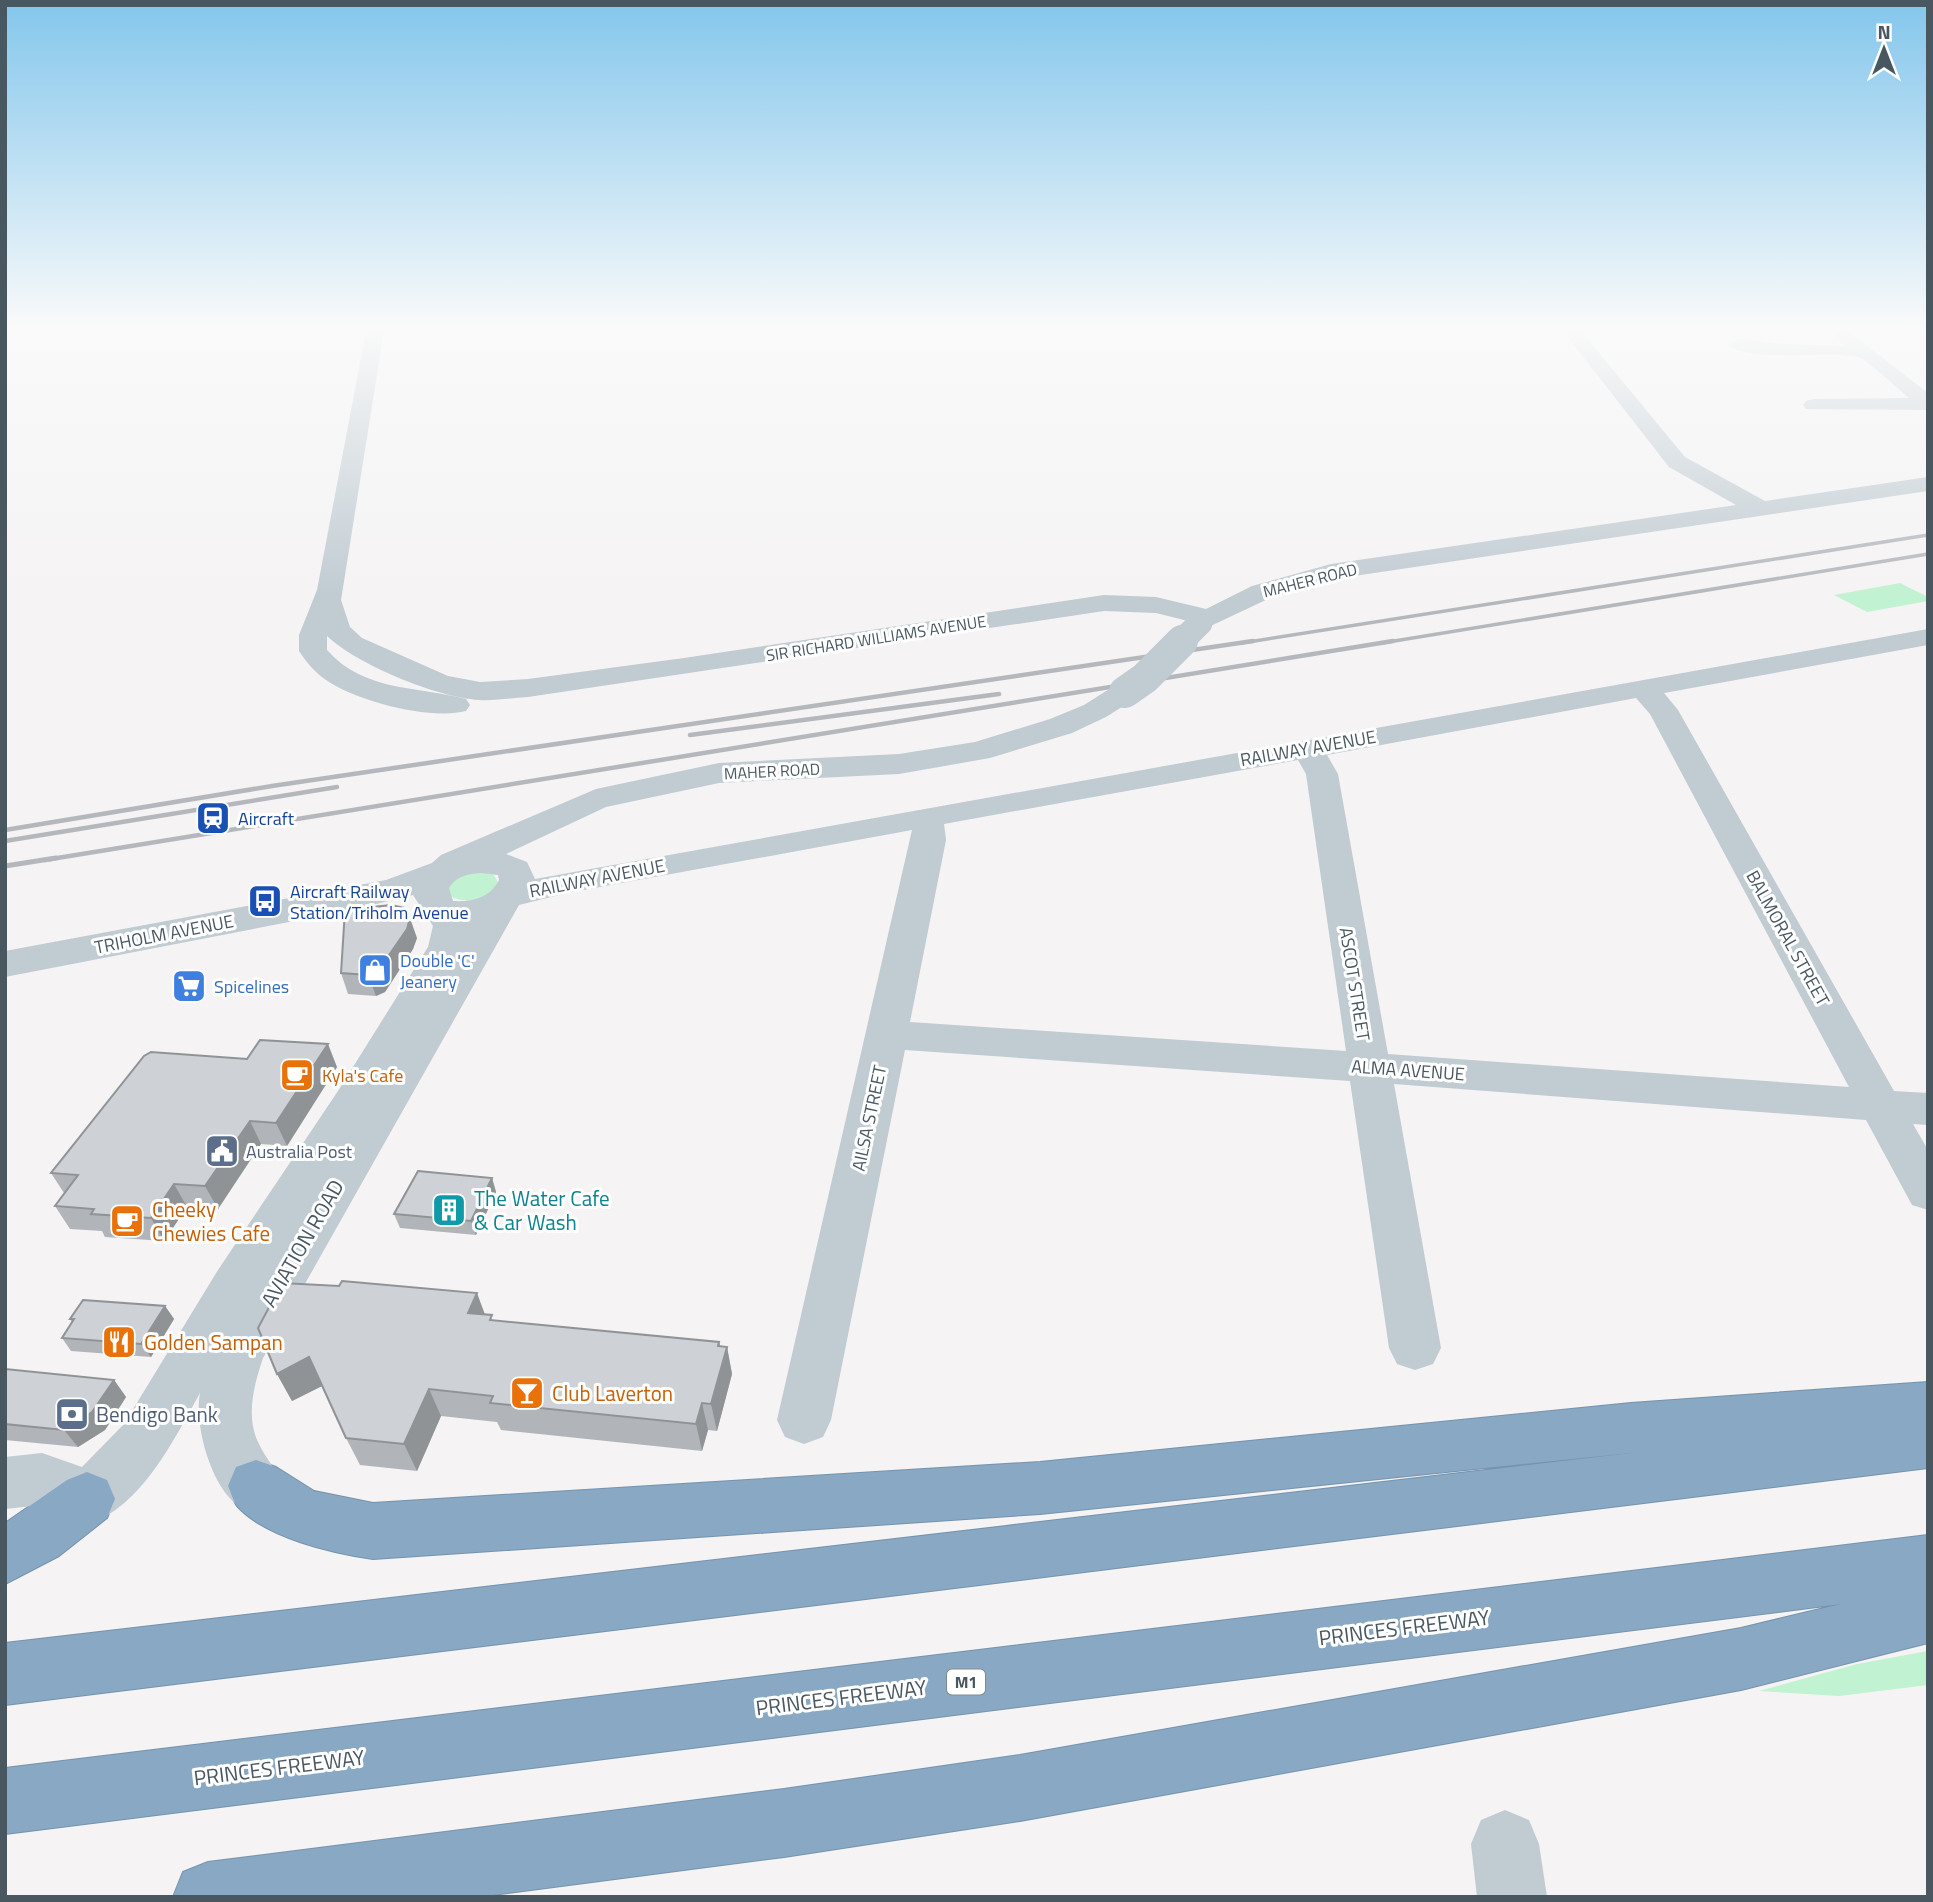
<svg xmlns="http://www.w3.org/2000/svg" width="1933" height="1902" font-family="'Titillium Web',sans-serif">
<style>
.green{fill:#c1f2d1}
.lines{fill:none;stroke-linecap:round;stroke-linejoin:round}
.highway-casing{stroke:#7493af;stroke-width:2}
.minor{fill:#c0cbd2;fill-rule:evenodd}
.highway{fill:#89a8c3;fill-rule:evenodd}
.rail-far2{stroke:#b4b8bd;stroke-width:3.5}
.rail-far1{stroke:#b4b8bd;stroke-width:4.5}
.rail{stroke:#b4b8bd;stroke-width:5}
.minor-bridge-far1{stroke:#c0cbd2;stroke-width:25}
.minor-bridge{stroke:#c0cbd2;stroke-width:32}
.wall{fill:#b1b5b9}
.shaded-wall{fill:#909396}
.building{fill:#ced2d7;stroke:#909396;stroke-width:2}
.labels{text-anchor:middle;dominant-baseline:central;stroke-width:6;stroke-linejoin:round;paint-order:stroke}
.far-street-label{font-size:16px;fill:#495761;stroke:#fff}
.shield{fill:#fff;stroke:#808990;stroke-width:2}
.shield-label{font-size:16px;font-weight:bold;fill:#495761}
.street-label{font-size:18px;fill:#495761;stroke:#fff}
.transit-label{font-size:18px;fill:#164399;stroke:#fff;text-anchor:start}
.shop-label{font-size:18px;fill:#366cbe;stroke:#fff;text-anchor:start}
.food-label{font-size:18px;fill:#c56008;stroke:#fff;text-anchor:start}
.service-label{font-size:18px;fill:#4e5e75;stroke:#fff;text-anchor:start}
.near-culture-label{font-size:21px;fill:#0d838f;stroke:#fff;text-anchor:start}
.near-food-label{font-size:21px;fill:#c56008;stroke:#fff;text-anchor:start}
.near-street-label{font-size:21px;fill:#495761;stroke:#fff}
.near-service-label{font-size:21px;fill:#4e5e75;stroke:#fff;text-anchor:start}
</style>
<rect width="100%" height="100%" fill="#f5f3f3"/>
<!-- green -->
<g class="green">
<polygon points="1900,583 1928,597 1928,601 1867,612 1834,595"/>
<path d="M479,871L493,874L498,882C491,900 466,905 450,896L448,887L456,878Z"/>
<polygon points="1928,1651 1928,1685 1839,1696 1759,1691 1857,1664"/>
</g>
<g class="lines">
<!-- highway casing -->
<g class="highway-casing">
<g id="highway">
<path d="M1928,1382V1468L5,1705V1643L1631,1453L1040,1514L373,1559C332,1553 266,1538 237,1506C233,1501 231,1492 228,1486L236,1467L256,1460L276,1467L314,1491L373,1503L1040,1462L1631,1403Z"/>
<polygon points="87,1472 107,1480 115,1499 107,1518 59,1556 5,1584 5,1523 67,1480"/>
<polygon points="1928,1535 1928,1643 1741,1690 1020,1821 784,1857 477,1897 173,1897 183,1872 208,1862 784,1789 1020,1755 1741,1628 1841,1604 5,1834 5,1768"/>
</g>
</g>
<!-- minor -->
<g class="minor">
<path d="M366,331H384L341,600L350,627L362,638L448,676L480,682L528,679L684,658L1104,595L1156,597L1206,609L1252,586L1331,564L1736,505L1669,467L1563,331H1581L1685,457L1765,501L1928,477V491L1334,579L1270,598L1200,631L1190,629L1188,621L1156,613L1104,611L528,697C512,698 495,701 479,700C436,697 358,665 327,636V650C364,692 417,686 466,699L470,705L466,711C430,720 360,702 329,682C316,674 307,663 299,651V635L317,590Z"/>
<path d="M1841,331L1849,332L1928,393V410L1806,409L1803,405L1806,401L1813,399L1909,398C1899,390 1869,361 1858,357C1835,350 1745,363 1730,345L1739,339L1782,344L1844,346L1834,336Z"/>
<path d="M1928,629V645L1664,693L1678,710L1894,1091L1928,1093V1125L1913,1124L1928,1150V1210L1912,1205L1866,1120L1394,1084L1441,1348L1433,1364L1415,1370L1397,1364L1389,1348L1350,1081L905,1050L831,1420L823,1437L804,1444L785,1437L777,1420L912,830L567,893L519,905L263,1358C254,1385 245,1417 259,1444C266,1459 277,1470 284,1486L276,1505L256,1512C250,1510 241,1508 236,1504C210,1483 194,1424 200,1393C172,1443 143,1504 87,1526L42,1505L5,1509V1457L42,1453L82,1467L124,1424L218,1270L338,1091L428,947L433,926L413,895L351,910L5,977V951L386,880L432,863L441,855L596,789L719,763L899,754L975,742L1050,719L1084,705L1114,686L1125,683L1136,686L1140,692L1136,698L1106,717L1072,733L990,758L899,774L719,783L606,807L506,854L527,862L535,879ZM1636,698L1650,714L1849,1087L1388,1054L1338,774L1327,755ZM1298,760L1306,774L1346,1051L910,1022L946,840L944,824ZM481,873L498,875L499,880C490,898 472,902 453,901L449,888C456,876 468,874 481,873Z"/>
<polygon points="1505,1810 1529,1820 1539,1844 1547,1897 1477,1897 1471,1844 1481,1820"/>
</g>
<!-- highway -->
<use href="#highway" class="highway"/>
<!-- rail-far2 -->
<g class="rail-far2">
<polyline points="1242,643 1928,535"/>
<polyline points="1382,643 1928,554"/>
</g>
<!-- rail-far1 -->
<g class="rail-far1">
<polyline points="690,735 999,694"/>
<polyline points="5,830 272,786 1253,641"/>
<polyline points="5,841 337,787"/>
<polyline points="45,860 1393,641"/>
</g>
<!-- rail -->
<polyline class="rail" points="5,866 56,858"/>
<!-- minor-bridge-far1 -->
<polyline class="minor-bridge-far1" points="1180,643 1200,623"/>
<!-- minor-bridge -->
<polyline class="minor-bridge" points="1125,692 1145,678 1182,641"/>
</g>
<!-- wall -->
<g class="wall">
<polygon points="417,938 413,949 385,992 376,996 348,994 341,973"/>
<polygon points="337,1067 287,1146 261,1144 218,1209 187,1207 164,1241 105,1237 102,1231 70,1229 55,1206 64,1193 51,1173"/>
<polygon points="492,1178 496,1192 476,1235 400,1228 394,1214"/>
<polygon points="165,1306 174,1319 151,1357 71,1351 62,1338 72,1322 70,1319"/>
<polygon points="485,1314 494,1321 719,1342 720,1346 727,1347 732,1374 717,1431 708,1430 702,1451 501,1430 497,1422 441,1416 417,1471 360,1465 346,1438 322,1386 292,1401 277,1374"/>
<polygon points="5,1369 114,1380 126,1397 105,1430 78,1447 5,1440"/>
</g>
<!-- shaded-wall -->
<g class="shaded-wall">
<polygon points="410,918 417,938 413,949 385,992 376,996 368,975"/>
<polygon points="328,1044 337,1067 287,1146 276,1123"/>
<polygon points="250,1121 261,1144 218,1209 205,1186"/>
<polygon points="492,1178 496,1192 476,1235 471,1221"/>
<polygon points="174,1184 187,1207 164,1241 151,1218"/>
<polygon points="477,1293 487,1320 468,1313"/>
<polygon points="165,1306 174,1319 151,1357 141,1344"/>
<polygon points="719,1342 723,1361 727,1347 732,1374 717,1431 711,1404"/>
<polygon points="309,1357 324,1385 292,1401 277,1374"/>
<polygon points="114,1380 126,1397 105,1430 78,1447 64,1430"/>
<polygon points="429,1389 441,1416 417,1471 404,1444"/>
<polygon points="702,1403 708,1430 702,1451 696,1424"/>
</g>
<!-- building -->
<g class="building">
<polygon points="391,905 404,908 410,918 407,929 378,971 368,975 341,973 345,910"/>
<polygon points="260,1040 328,1044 276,1123 250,1121 205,1186 174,1184 151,1218 91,1214 94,1209 55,1206 78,1175 51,1173 144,1056 151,1052 247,1059"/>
<polygon points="418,1171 492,1178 471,1221 394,1214"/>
<polygon points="342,1281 477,1293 468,1313 492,1315 490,1320 719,1342 718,1346 727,1347 711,1404 702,1403 696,1424 490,1403 493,1396 429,1389 404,1444 346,1438 309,1357 277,1374 258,1328 282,1283 339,1286"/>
<polygon points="83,1300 165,1306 141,1344 62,1338 74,1319 70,1319"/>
<polygon points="5,1369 114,1380 92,1412 64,1430 5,1424"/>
</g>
<!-- sky -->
<linearGradient id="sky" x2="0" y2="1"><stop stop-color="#83c6ec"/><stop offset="0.55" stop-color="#fafafa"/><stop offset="1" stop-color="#fafafa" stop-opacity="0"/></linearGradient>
<rect width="1933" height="597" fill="url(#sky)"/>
<!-- icons -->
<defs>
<g id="station-square" transform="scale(1.75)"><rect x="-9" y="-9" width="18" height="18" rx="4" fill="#1a4fb4" stroke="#fff"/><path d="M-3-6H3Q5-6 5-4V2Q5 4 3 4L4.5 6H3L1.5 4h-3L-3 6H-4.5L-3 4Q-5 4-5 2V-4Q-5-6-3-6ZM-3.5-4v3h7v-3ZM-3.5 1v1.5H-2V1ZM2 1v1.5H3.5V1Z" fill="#fff"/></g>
<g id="bus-square" transform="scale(1.75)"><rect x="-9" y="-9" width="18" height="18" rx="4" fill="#1a4fb4" stroke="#fff"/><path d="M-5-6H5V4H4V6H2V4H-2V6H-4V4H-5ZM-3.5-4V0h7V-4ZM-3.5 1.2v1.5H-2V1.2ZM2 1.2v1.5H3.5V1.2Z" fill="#fff"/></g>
<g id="shop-square" transform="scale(1.75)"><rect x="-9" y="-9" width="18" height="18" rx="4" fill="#3f7fe0" stroke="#fff"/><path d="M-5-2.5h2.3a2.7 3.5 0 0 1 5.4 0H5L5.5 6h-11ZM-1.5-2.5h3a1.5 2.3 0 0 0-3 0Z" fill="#fff"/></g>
<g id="supermarket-square" transform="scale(1.75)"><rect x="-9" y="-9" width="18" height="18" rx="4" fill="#3f7fe0" stroke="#fff"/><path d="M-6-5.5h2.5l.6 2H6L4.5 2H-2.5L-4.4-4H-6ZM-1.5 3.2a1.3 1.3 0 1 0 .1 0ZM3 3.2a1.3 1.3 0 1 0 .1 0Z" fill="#fff"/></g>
<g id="cafe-square" transform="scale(1.75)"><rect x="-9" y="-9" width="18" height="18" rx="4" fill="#e8710a" stroke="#fff"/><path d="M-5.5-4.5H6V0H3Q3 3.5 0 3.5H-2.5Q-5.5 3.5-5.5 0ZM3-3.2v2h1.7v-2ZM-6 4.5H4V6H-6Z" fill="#fff"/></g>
<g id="civic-square" transform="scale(1.75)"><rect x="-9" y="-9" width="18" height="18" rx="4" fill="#5c6f8a" stroke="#fff"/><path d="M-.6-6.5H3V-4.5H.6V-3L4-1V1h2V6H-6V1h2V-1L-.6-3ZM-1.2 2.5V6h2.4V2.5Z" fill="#fff"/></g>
<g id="building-square" transform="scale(1.75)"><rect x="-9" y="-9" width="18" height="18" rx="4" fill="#0f9aa8" stroke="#fff"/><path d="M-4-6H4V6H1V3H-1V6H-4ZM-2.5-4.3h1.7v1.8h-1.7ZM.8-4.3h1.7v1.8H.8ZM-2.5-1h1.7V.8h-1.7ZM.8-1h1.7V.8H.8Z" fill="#fff"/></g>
<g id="restaurant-square" transform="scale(1.75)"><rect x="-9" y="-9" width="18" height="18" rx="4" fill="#e8710a" stroke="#fff"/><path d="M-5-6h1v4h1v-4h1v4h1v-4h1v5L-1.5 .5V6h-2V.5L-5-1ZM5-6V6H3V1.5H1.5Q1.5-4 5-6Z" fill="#fff"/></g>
<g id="bar-square" transform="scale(1.75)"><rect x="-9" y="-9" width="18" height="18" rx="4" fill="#e8710a" stroke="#fff"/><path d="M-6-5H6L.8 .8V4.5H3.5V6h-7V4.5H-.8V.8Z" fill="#fff"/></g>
<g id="bank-square" transform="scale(1.75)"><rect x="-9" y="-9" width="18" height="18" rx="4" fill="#5c6f8a" stroke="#fff"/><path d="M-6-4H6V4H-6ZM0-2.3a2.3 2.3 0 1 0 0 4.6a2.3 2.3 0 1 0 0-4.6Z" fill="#fff"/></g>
</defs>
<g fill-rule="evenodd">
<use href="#station-square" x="213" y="818"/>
<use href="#bus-square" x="265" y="901"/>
<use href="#shop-square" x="375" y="970"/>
<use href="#supermarket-square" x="189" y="986"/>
<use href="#cafe-square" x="297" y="1075"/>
<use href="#civic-square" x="222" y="1151"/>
<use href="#building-square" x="449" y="1210"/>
<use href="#cafe-square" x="127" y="1221"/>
<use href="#restaurant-square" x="119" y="1342"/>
<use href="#bar-square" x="527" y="1393"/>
<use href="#bank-square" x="72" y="1414"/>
</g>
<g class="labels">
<!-- far-street labels -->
<g class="far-street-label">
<text transform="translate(1310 580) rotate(-14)">MAHER ROAD</text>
<text transform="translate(876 638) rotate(-9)">SIR RICHARD WILLIAMS AVENUE</text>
<text transform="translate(772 771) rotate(-3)">MAHER ROAD</text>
</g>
<!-- shield labels -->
<rect class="shield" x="947" y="1669.5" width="38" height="25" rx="5"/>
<g class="shield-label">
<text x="966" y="1682">M1</text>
</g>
<!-- street labels -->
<g class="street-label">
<text transform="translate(1308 748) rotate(-10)">RAILWAY AVENUE</text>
<text transform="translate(597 878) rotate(-11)">RAILWAY AVENUE</text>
<text transform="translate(164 934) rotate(-11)">TRIHOLM AVENUE</text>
<text transform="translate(1788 938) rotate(61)">BALMORAL STREET</text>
<text transform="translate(1355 984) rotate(81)">ASCOT STREET</text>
<text transform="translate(1408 1070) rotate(4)">ALMA AVENUE</text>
<text transform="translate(869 1118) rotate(-78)">AILSA STREET</text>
</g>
<!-- transit labels -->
<g class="transit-label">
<text x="238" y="818">Aircraft</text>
<text x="290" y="891">Aircraft Railway<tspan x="290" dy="21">Station/Triholm Avenue</tspan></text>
</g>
<!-- shop labels -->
<g class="shop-label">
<text x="400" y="960">Double 'C'<tspan x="400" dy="21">Jeanery</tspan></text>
<text x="214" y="986">Spicelines</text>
</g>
<!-- food labels -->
<g class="food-label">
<text x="322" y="1075">Kyla's Cafe</text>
</g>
<!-- service labels -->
<g class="service-label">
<text x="246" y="1151">Australia Post</text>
</g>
<!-- near-culture labels -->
<g class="near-culture-label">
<text x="474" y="1198">The Water Cafe<tspan x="474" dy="24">&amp; Car Wash</tspan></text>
</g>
<!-- near-food labels -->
<g class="near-food-label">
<text x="152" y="1209">Cheeky<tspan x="152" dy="24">Chewies Cafe</tspan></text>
<text x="144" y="1342">Golden Sampan</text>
<text x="552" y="1393">Club Laverton</text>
</g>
<!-- near-street labels -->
<g class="near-street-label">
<text transform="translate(302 1243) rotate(-60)">AVIATION ROAD</text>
<text transform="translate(1404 1627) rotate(-7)">PRINCES FREEWAY</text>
<text transform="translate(841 1697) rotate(-7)">PRINCES FREEWAY</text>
<text transform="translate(279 1767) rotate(-7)">PRINCES FREEWAY</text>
</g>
<!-- near-service labels -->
<g class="near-service-label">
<text x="96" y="1414">Bendigo Bank</text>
</g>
</g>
<!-- border -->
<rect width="1933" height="1902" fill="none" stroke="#495761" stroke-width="14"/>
<!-- north arrow -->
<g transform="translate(1884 49)" stroke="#ffffff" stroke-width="5" paint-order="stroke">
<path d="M0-5L12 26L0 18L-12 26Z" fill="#495761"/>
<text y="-10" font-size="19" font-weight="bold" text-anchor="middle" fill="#495761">N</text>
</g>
</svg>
